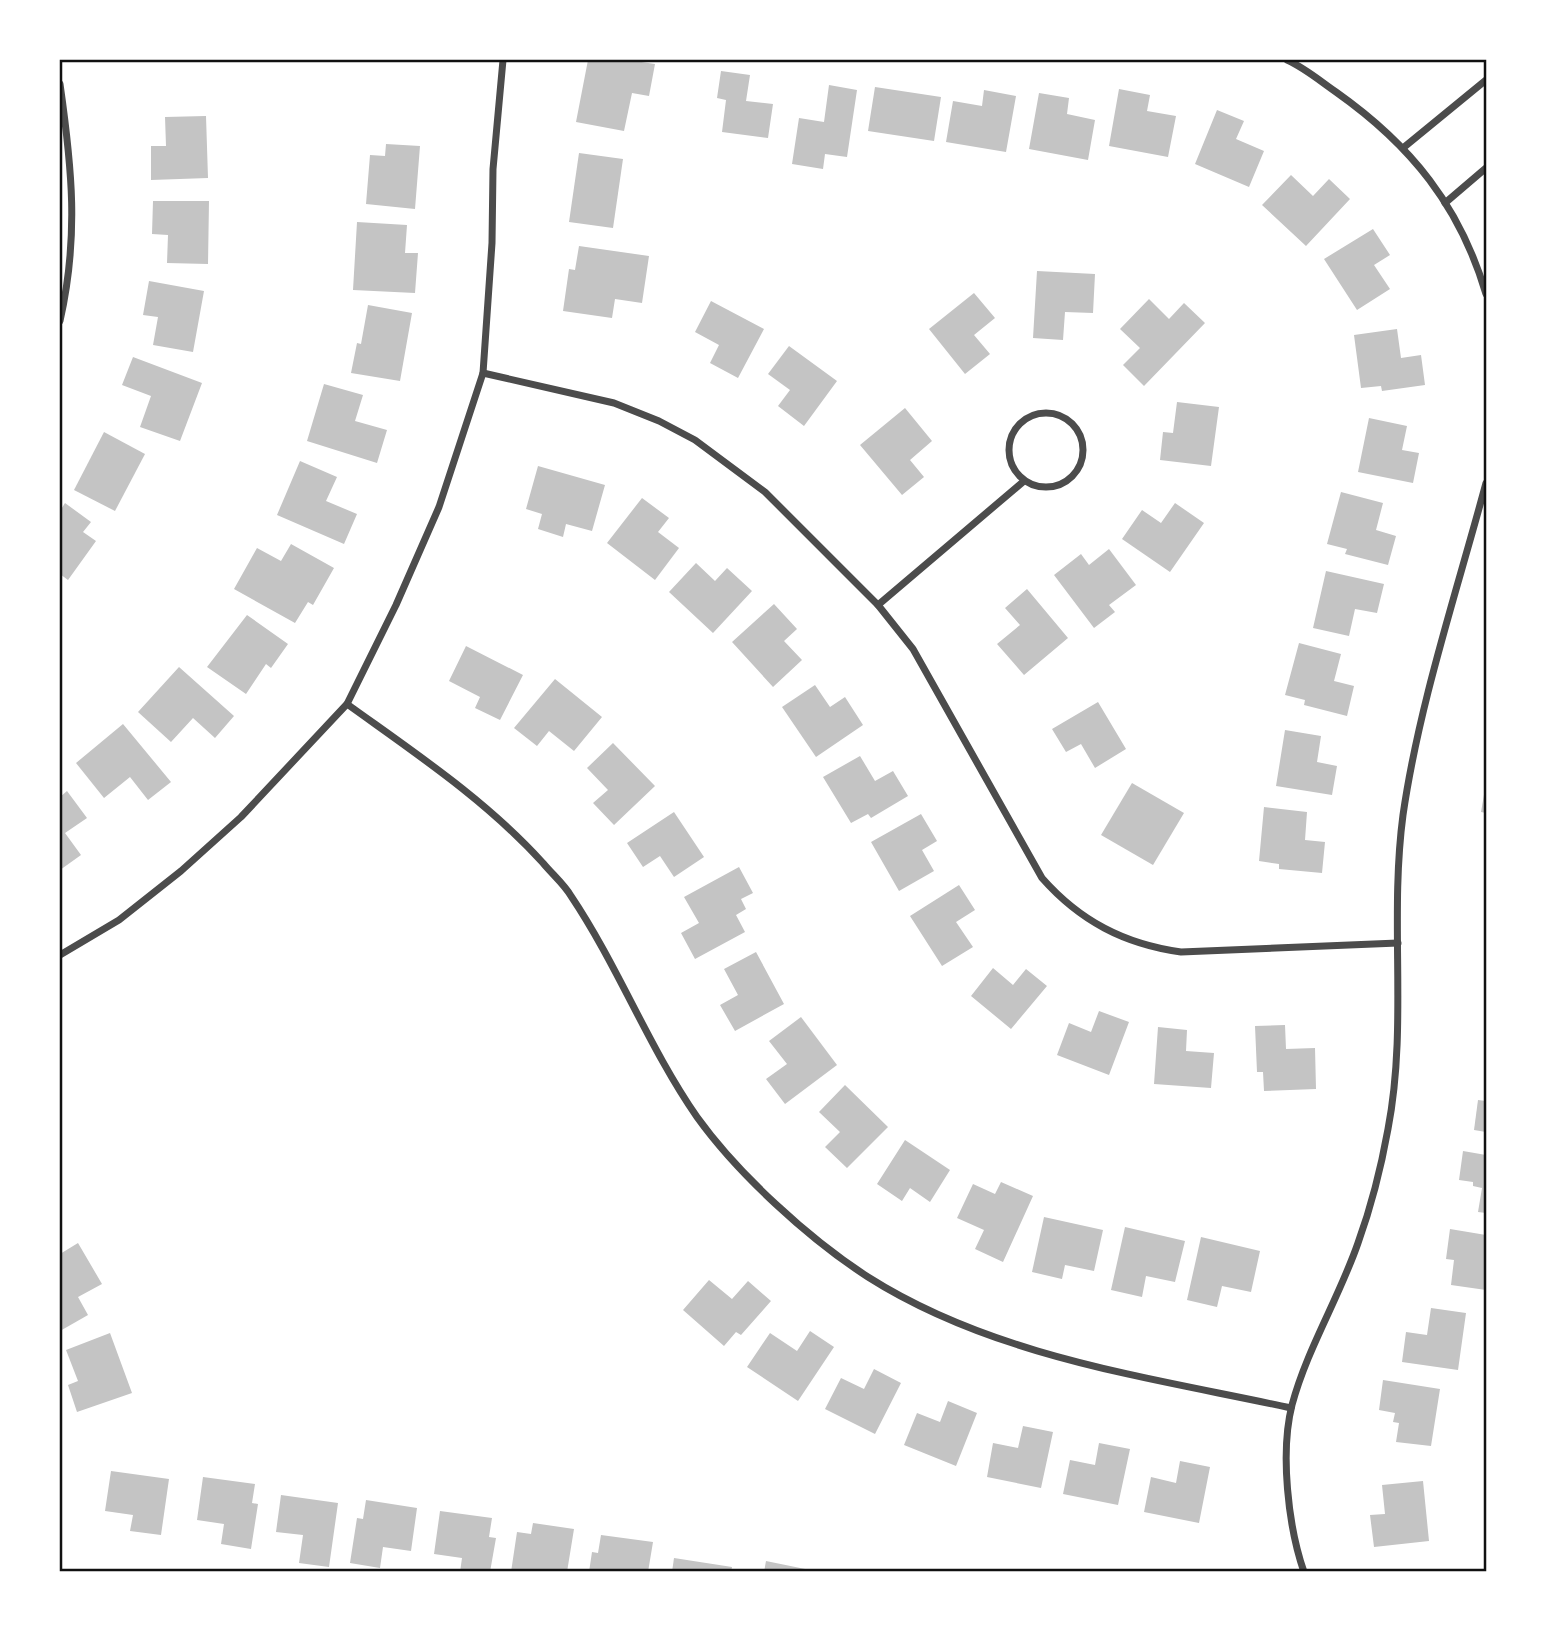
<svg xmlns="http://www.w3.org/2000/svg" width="1546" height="1631" font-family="'DM Sans',sans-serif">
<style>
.building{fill:#c4c4c4}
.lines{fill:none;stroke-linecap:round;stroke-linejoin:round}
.minor{stroke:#4c4c4c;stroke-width:7}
.neatline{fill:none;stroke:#111;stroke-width:2.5}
</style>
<rect width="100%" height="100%" fill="#fff"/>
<!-- building -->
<g class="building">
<polygon points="588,60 628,60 655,64 649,96 632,93 624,131 576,122"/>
<polygon points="721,71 750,75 746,101 773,104 768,138 722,132 726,100 717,98"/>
<polygon points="829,85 857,90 847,157 825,154 823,169 792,164 799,118 824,122"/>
<polygon points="875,87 941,97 934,141 868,131"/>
<polygon points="1119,89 1150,95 1147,111 1176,116 1168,157 1109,146"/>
<polygon points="984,90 1016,96 1006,152 946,142 953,101 982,106"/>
<polygon points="1039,93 1069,98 1067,114 1095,120 1088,160 1029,149"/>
<polygon points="1217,110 1244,121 1236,139 1264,151 1249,187 1195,164"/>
<polygon points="206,116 208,178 151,180 151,146 166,146 165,117"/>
<polygon points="386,144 420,146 415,209 366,204 370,155 385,156"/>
<polygon points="579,153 623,159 613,228 569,222"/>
<polygon points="1291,175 1313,196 1329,179 1350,199 1306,246 1262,205"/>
<polygon points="153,201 209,201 208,264 167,263 168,235 152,234"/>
<polygon points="357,222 407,225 405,253 418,253 415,293 353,290"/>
<polygon points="1373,229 1390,255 1374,265 1390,289 1357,310 1324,259"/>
<polygon points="579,246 649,256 642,303 615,299 612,318 563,311 569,269 575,270"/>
<polygon points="1037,271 1095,274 1093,313 1065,312 1063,340 1033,338"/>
<polygon points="149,281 204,291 193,352 153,345 158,317 143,315"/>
<polygon points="974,293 995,318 974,335 990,354 965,374 929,329"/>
<polygon points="1149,299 1169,319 1184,303 1205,323 1144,386 1123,365 1140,348 1120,329"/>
<polygon points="711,301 764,329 738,378 710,363 719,345 695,332"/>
<polygon points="368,305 412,313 400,381 351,373 357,343 361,344"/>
<polygon points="1397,329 1401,358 1421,355 1425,385 1382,391 1381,386 1361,388 1354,335"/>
<polygon points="789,346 837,381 804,426 778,406 790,390 768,374"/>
<polygon points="133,357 202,383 180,441 140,427 151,396 122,385"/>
<polygon points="324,384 363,395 355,421 387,430 377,463 307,441"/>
<polygon points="1177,402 1219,407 1211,466 1160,460 1163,432 1173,433"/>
<polygon points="905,408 932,441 910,460 924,477 902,495 860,445"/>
<polygon points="1369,418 1407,426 1402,450 1419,453 1413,483 1358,472"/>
<polygon points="104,432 145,454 115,511 74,490"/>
<polygon points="300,461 337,477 326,501 357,514 344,544 277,515"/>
<polygon points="538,466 605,485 592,531 566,524 563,537 538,529 542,514 526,509"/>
<polygon points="1341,492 1383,503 1376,530 1396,536 1388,565 1345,554 1347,549 1327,544"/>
<polygon points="642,498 669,518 658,532 679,548 655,580 607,543"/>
<polygon points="65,503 91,522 83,532 96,541 68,580 60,574 60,511"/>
<polygon points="1175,503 1204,523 1170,572 1122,539 1142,510 1161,523"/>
<polygon points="291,544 334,568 313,605 308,602 295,623 234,589 257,548 281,561"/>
<polygon points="1109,549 1136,585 1109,605 1115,612 1094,628 1054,575 1081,554 1089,565"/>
<polygon points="696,563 715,581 727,568 752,591 713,633 669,592"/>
<polygon points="1326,571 1384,584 1377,613 1355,609 1349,636 1313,628"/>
<polygon points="1027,589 1068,638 1024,675 997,644 1020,625 1005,608"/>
<polygon points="774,604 797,629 784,641 802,660 773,687 732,642"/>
<polygon points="247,615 288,644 271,668 266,664 246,694 207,667"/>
<polygon points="1299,643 1341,654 1334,681 1354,686 1347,716 1304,705 1305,700 1285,695"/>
<polygon points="466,646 523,675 500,720 475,708 480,697 449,681"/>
<polygon points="179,667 234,716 215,738 193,718 171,742 138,712"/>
<polygon points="555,679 602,717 574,751 549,731 537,746 514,728"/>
<polygon points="815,685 830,707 845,697 863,725 816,757 782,707"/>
<polygon points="1098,702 1126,749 1095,768 1081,744 1066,752 1052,729"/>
<polygon points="123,724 171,782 148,800 130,777 104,798 76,763"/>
<polygon points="1285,730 1321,736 1317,762 1337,766 1332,795 1276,786"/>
<polygon points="613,743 655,786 614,825 593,803 608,790 587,768"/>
<polygon points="860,756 875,781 893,771 908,796 871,818 868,814 851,823 823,777"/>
<polygon points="1132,783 1184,813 1153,865 1101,835"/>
<polygon points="1485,789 1486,789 1486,813 1481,812"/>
<polygon points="67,791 87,818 65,833 81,855 60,870 60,797"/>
<polygon points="1264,807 1307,812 1305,840 1325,842 1322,873 1279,869 1279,864 1259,861"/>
<polygon points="674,812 704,857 674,877 660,856 643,867 627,843"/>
<polygon points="921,814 937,841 922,850 934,871 899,891 871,842"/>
<polygon points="739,867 753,893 741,899 746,909 736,915 745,932 695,959 681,933 699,923 684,897"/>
<polygon points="959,885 975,910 956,922 973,947 942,966 910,916"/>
<polygon points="756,952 784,1004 735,1031 720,1005 738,995 724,969"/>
<polygon points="993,968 1013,985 1026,969 1047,986 1011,1029 971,996"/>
<polygon points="1099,1011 1129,1022 1109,1075 1057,1055 1069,1023 1091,1032"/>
<polygon points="801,1017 837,1065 785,1104 766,1079 787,1064 769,1041"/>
<polygon points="1285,1025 1286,1049 1315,1048 1316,1089 1264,1091 1263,1072 1257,1072 1255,1026"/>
<polygon points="1158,1027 1187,1030 1186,1051 1214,1053 1211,1088 1154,1084"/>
<polygon points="845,1085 888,1127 847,1168 825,1147 840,1132 819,1112"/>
<polygon points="1478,1100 1486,1101 1486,1132 1474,1130"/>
<polygon points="905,1140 950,1170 930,1202 910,1188 902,1201 877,1184"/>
<polygon points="1463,1151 1486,1155 1486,1213 1478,1212 1482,1188 1473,1186 1473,1182 1459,1180"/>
<polygon points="1001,1182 1033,1196 1003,1262 975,1249 984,1230 957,1218 973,1184 995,1194"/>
<polygon points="1044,1217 1103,1230 1094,1271 1065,1265 1062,1279 1032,1272"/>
<polygon points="1125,1227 1185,1241 1175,1282 1146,1276 1142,1297 1111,1290"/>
<polygon points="1450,1229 1486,1235 1486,1290 1451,1285 1454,1260 1446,1259"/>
<polygon points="1201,1237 1260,1251 1251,1292 1222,1286 1217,1307 1187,1300"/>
<polygon points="78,1243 102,1284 78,1297 88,1315 60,1331 60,1254"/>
<polygon points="709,1280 732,1299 748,1281 771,1301 741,1335 736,1332 724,1346 683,1310"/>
<polygon points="1431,1308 1466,1313 1458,1370 1402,1362 1406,1332 1427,1335"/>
<polygon points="810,1331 834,1347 798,1401 747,1367 770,1333 797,1351"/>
<polygon points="110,1333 132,1393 77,1412 68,1385 78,1381 66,1350"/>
<polygon points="874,1369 901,1383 875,1434 825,1409 841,1378 864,1389"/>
<polygon points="1383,1380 1440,1389 1431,1446 1396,1442 1399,1423 1393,1422 1395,1413 1379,1410"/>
<polygon points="948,1401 977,1413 956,1466 904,1445 917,1413 940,1422"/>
<polygon points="1023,1426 1053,1432 1041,1488 987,1477 993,1443 1018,1448"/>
<polygon points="1099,1443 1130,1449 1118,1505 1063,1494 1070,1460 1095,1465"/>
<polygon points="1180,1461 1210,1467 1199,1523 1144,1512 1151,1477 1176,1483"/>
<polygon points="111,1471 169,1479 161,1535 130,1531 133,1515 105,1511"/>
<polygon points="203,1477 255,1484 252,1503 258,1504 251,1549 221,1544 224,1524 197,1520"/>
<polygon points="1423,1481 1429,1541 1374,1547 1370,1515 1385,1514 1382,1485"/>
<polygon points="281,1495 338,1503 329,1567 299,1563 303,1535 276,1532"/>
<polygon points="366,1500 417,1508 411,1551 383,1547 380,1568 350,1563 357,1518 363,1519"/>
<polygon points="440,1511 492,1518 489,1537 496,1538 490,1572 460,1572 462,1558 434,1554"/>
<polygon points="533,1523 574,1529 567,1572 511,1572 517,1532 531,1534"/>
<polygon points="601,1535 653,1542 648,1572 589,1572 592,1552 598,1553"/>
<polygon points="674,1558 732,1567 731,1572 672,1572"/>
<polygon points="766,1561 810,1570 810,1572 764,1572"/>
</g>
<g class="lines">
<!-- minor -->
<g class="minor">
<path d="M1287,60C1305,68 1320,81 1336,92C1411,145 1460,206 1486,294"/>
<path d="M60,84C72,168 79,237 60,321"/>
<polyline points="1403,148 1486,80"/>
<polyline points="1445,203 1486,168"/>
<path d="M483,373L614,403L659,421L695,440L765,492L878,605L913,649L1042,878C1080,921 1124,944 1181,952L1398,943"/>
<circle cx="1046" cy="450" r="37"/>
<polyline points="878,605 1024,481"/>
<path d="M347,704C415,753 486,800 543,863C552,874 564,884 571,896C618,966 649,1048 697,1117C738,1174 809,1239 868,1277C994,1357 1148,1377 1291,1408"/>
<polyline points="60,955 119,920 181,871 241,817 347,704 396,605 439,507 483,373 492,243 493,169 503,60"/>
<path d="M1304,1572C1288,1526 1280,1452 1292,1405C1307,1349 1339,1298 1358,1243C1371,1207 1381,1168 1388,1129C1408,1025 1389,920 1403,815C1419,704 1457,591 1486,483"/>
</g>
</g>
<!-- border -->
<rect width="1546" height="1631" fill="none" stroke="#ffffff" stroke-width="122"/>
<rect x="61" y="61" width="1424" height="1509" class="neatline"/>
</svg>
